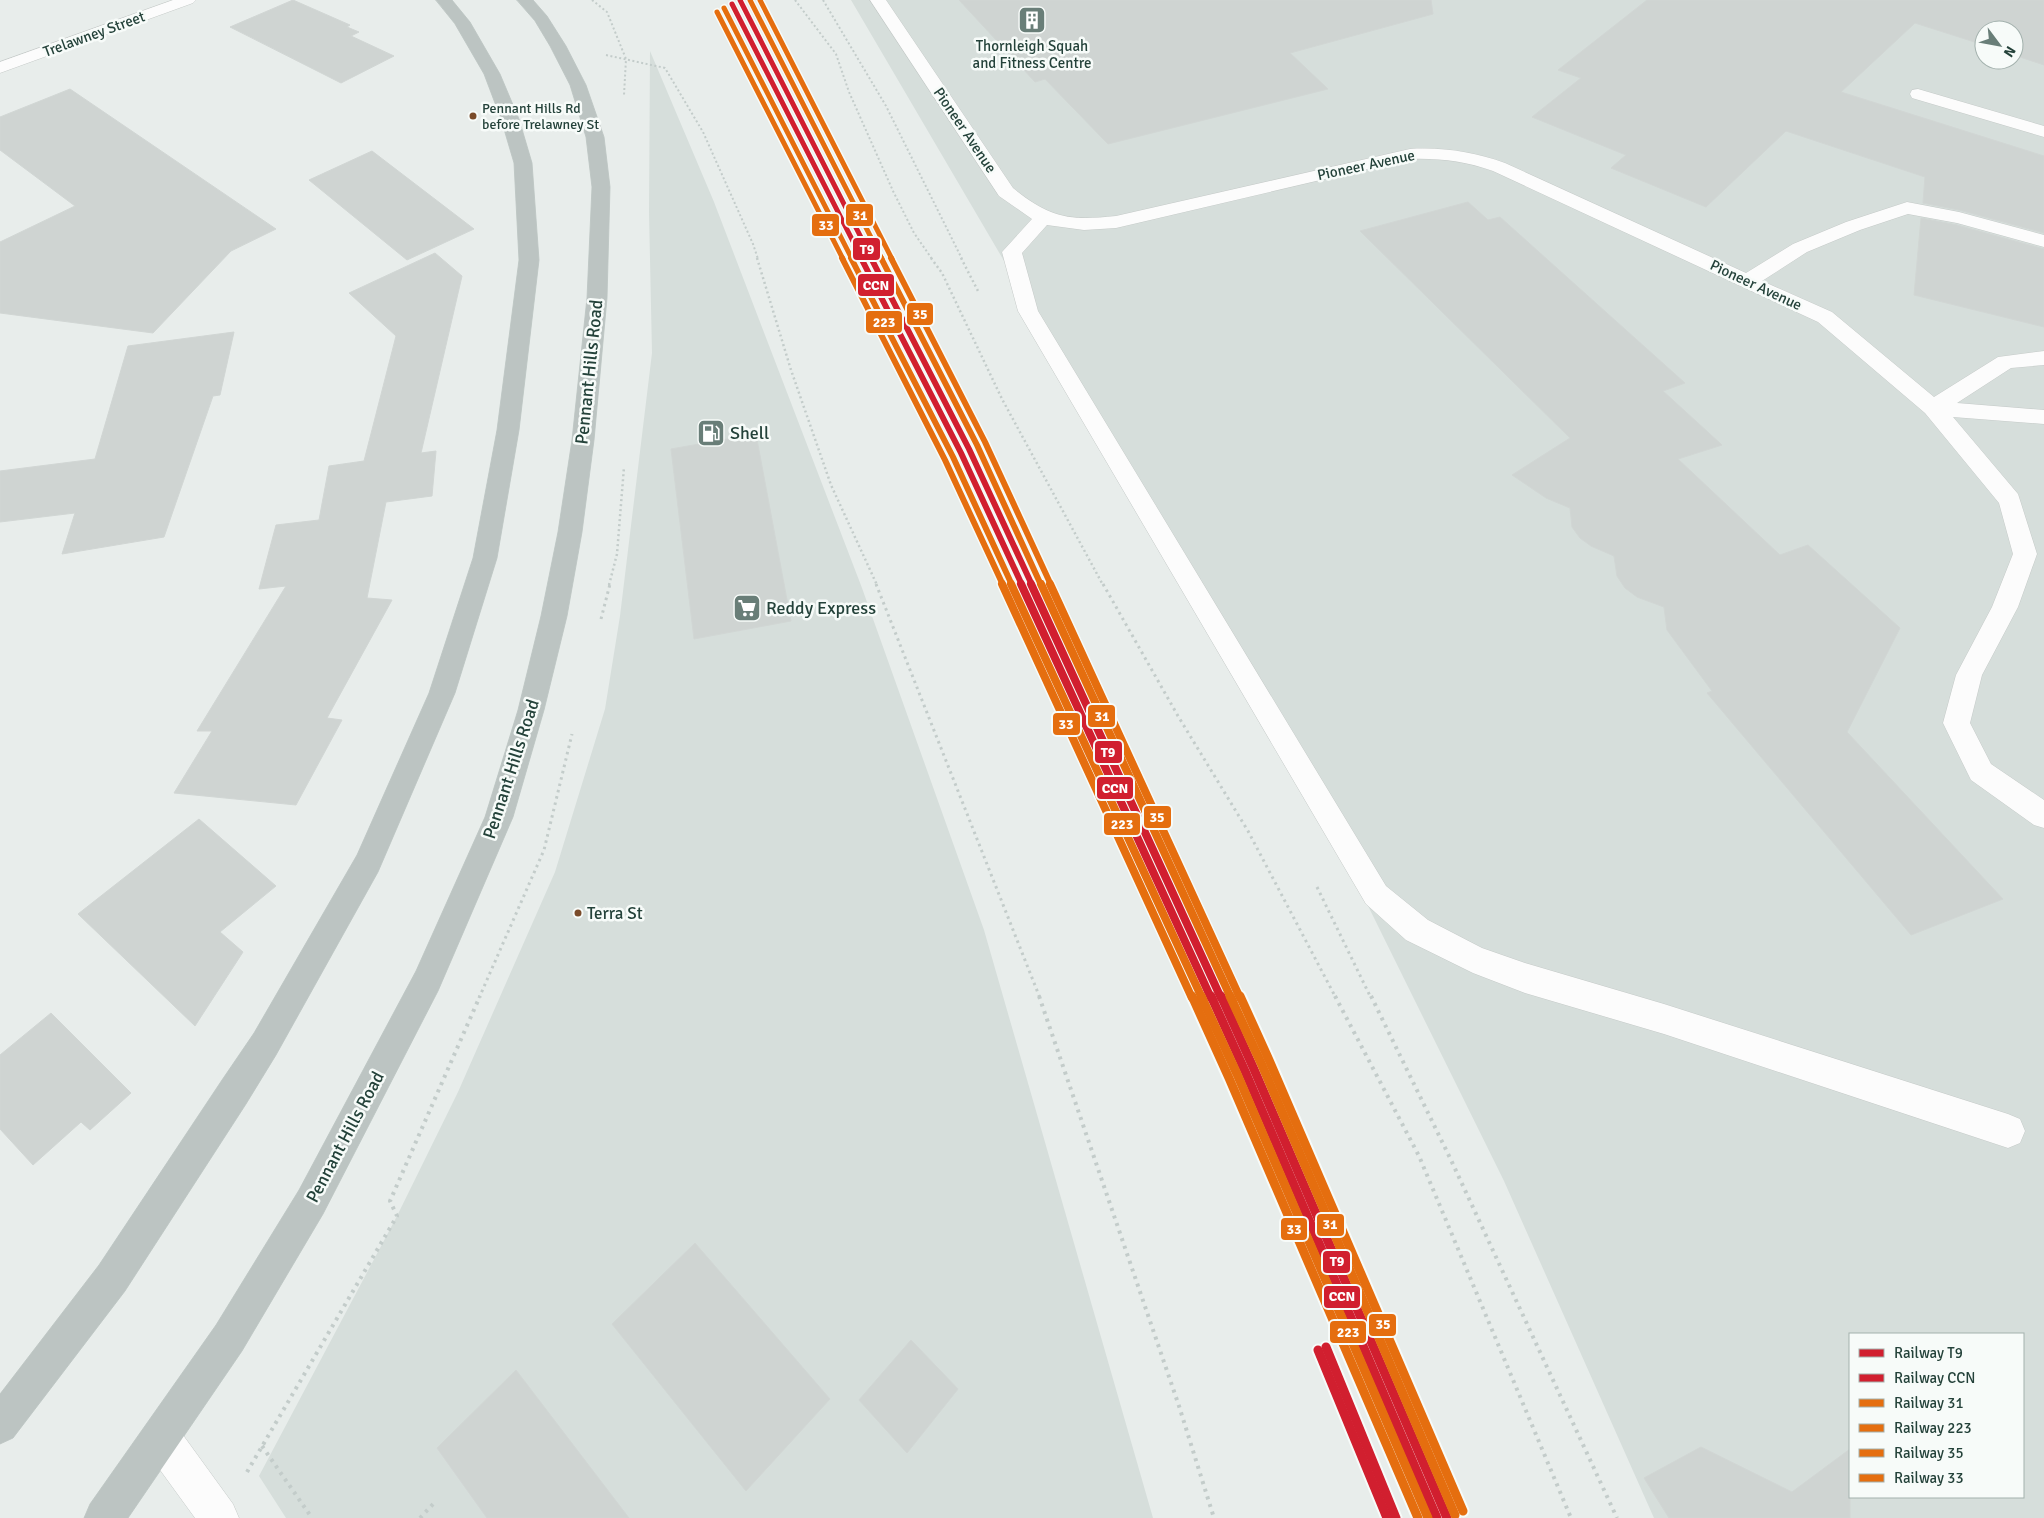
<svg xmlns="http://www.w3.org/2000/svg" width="2044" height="1518" font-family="Signika,sans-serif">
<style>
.built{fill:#d6dedb;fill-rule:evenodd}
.building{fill:#cfd4d2;stroke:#d1d6d4}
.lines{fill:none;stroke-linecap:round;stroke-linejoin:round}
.minor-casing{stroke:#c5cac8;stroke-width:1}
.highway-casing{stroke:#c3ccc9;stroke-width:1}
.path-far3{stroke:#c3ccca;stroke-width:2;stroke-dasharray:2 2.5;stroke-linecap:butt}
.path-far2{stroke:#c3ccca;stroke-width:2.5;stroke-dasharray:2 3;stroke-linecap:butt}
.path-far1{stroke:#c3ccca;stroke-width:3;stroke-dasharray:2.5 4;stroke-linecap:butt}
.path{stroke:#c3ccca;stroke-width:4;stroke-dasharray:3 5;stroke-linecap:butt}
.minor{fill:#fcfcfc;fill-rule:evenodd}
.highway{fill:#bcc4c2;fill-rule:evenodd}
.rail-1-far3-casing{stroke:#f7fbf9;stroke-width:8}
.rail-1-far2-casing{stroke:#f7fbf9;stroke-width:9}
.rail-1-far1-casing{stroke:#f7fbf9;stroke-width:11}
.rail-1-casing{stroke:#f7fbf9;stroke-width:13}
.rail-2-far3-casing{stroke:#f7fbf9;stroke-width:8}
.rail-2-far2-casing{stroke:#f7fbf9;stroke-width:9}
.rail-2-far1-casing{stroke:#f7fbf9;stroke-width:11}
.rail-2-casing{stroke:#f7fbf9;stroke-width:13}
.rail-3-far3-casing{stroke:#f7fbf9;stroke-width:8}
.rail-3-far2-casing{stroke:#f7fbf9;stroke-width:9}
.rail-3-far1-casing{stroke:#f7fbf9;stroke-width:11}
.rail-3-casing{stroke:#f7fbf9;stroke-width:13}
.rail-4-far3-casing{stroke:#f7fbf9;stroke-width:8}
.rail-4-far2-casing{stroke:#f7fbf9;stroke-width:9}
.rail-4-far1-casing{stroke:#f7fbf9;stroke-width:11}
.rail-4-casing{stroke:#f7fbf9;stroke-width:13}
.rail-5-far3-casing{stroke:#f7fbf9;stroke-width:8}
.rail-5-far2-casing{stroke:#f7fbf9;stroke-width:9}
.rail-5-far1-casing{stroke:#f7fbf9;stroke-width:11}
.rail-5-casing{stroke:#f7fbf9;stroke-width:13}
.rail-6-far3-casing{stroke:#f7fbf9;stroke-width:8}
.rail-6-far2-casing{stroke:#f7fbf9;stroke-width:9}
.rail-6-far1-casing{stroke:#f7fbf9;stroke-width:11}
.rail-6-casing{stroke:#f7fbf9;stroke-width:13}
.rail-1-far3{stroke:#d11f2f;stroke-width:5}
.rail-1-far2{stroke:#d11f2f;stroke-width:6}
.rail-1-far1{stroke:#d11f2f;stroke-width:8}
.rail-1{stroke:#d11f2f;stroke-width:9}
.rail-2-far3{stroke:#d11f2f;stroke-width:5}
.rail-2-far2{stroke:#d11f2f;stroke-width:6}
.rail-2-far1{stroke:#d11f2f;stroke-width:8}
.rail-2{stroke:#d11f2f;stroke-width:9}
.rail-3-far3{stroke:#e56e0f;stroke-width:5}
.rail-3-far2{stroke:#e56e0f;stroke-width:6}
.rail-3-far1{stroke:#e56e0f;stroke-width:8}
.rail-3{stroke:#e56e0f;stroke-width:9}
.rail-4-far3{stroke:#e56e0f;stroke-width:5}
.rail-4-far2{stroke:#e56e0f;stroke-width:6}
.rail-4-far1{stroke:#e56e0f;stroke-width:8}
.rail-4{stroke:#e56e0f;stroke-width:9}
.rail-5-far3{stroke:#e56e0f;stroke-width:5}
.rail-5-far2{stroke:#e56e0f;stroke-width:6}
.rail-5-far1{stroke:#e56e0f;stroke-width:8}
.rail-5{stroke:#e56e0f;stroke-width:9}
.rail-6-far3{stroke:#e56e0f;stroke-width:5}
.rail-6-far2{stroke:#e56e0f;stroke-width:6}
.rail-6-far1{stroke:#e56e0f;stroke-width:8}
.rail-6{stroke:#e56e0f;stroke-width:9}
.bus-dot{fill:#7a4b2a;stroke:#f7fbf9;stroke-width:2}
.labels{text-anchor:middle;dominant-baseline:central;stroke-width:5;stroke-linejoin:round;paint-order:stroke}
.far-bus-label{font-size:14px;fill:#24423a;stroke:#f7fbf9;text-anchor:start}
.far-street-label{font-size:15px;fill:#24423a;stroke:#f7fbf9}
.far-poi-label{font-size:15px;fill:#24423a;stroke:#f7fbf9}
.bus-label{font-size:17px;fill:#24423a;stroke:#f7fbf9;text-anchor:start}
.street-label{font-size:18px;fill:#24423a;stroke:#f7fbf9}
.poi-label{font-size:18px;fill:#24423a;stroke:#f7fbf9;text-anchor:start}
.line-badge{stroke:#f7fbf9;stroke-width:2}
.badge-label{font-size:14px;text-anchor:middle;font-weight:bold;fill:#fff}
</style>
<rect width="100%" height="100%" fill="#e8edeb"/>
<!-- built -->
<g class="built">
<path d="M851,0H2044V1518H1654L1504,1181L1292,752ZM1984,30H2014V60H1984ZM1850,1334H2023V1497H1850Z"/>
<polygon points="650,51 714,202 862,588 984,930 1153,1518 286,1518 259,1476 397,1216 458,1092 555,872 605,709 620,616 652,353 649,212"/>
</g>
<!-- building -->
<g class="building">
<polygon points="293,0 350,25 347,27 359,32 351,36 394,56 341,83 230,27"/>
<polygon points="959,0 1431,0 1433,14 1290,53 1328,89 1108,144 1045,79 1035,82"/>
<polygon points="1647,0 2044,0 2044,65 2014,55 2014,30 1984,30 1984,45 1915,23 1841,92 2044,156 2044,233 1959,210 1923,203 1925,177 1786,131 1706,207 1611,168 1626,155 1532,117 1581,78 1558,70"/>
<polygon points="70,89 276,229 231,251 153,333 0,313 0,242 75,206 0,150 0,117"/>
<polygon points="372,151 474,229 407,260 309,180"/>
<polygon points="1468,202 1488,220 1500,217 1685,383 1663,391 1722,445 1678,459 1780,555 1808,545 1900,628 1847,732 2003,899 1911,935 1707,693 1712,691 1667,630 1664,607 1637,597 1625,588 1617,576 1614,556 1591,546 1580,538 1572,527 1570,508 1546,498 1512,475 1570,438 1360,231"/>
<polygon points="1921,218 1957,225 2044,249 2044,327 1914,295"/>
<polygon points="435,253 462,276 421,453 436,451 432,496 386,502 367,598 392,600 327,718 342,720 296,805 174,793 212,731 197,731 286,586 259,589 276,525 319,520 329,466 364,461 396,336 349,293"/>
<polygon points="234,332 220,395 213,396 164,537 62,554 75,513 0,522 0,471 95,459 128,346"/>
<polygon points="756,434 791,621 694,639 671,449"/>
<polygon points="199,819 276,886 220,932 243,952 195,1026 78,914"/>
<polygon points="51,1013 131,1093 90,1130 81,1122 33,1165 0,1129 0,1055"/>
<polygon points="695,1243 830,1399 746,1491 612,1324"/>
<polygon points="911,1340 958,1389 907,1453 859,1400"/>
<polygon points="516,1370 629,1518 487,1518 437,1448"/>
<polygon points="1701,1447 1792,1492 1850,1449 1850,1518 1669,1518 1644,1478"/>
</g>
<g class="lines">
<!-- minor casing -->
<g class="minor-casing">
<g id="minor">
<polygon points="173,0 196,0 193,3 0,73 0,62"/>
<path d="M870,0H886L1013,188C1050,218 1069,221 1116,216L1410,149C1443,147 1474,152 1505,163L1746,273L1793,244L1846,222L1907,202L1959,212L2044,235V247L1957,223L1908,214L1860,230L1807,252L1762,281L1832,312L1934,397L1998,357L2044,351V365L2011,368L1957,403L2044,410V424L1953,417L2018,494L2037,554L2018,607L1982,675L1970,723L1991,764L2044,800V828L2034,825L1971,780L1943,723L1956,675L1992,607L2013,554L1999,503L1925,413L1818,322L1493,171C1465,161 1439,158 1410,159L1116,228L1084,230L1047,225L1022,253L1038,311L1386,886L1428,920L1482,948L1525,963L1664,1004L2008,1114L2020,1119L2025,1131L2020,1143L2008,1148L1664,1034L1525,993L1473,973L1406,940L1366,904L1018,311L1002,252L1032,219L999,196Z"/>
<polygon points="1918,89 2044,126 2044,137 1912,98 1910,94 1912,90"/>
<polygon points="161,1419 175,1424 233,1504 239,1518 195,1518 147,1452 142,1438 147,1424"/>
</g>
</g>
<!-- highway casing -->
<g class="highway-casing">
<g id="highway">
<polygon points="436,0 452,0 470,22 500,74 519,119 532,163 539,260 519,430 497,558 455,693 378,872 276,1055 246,1104 125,1291 13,1438 0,1444 0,1394 99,1265 222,1080 254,1033 357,855 429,693 473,558 497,430 519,260 514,163 501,119 484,74 455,24"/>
<polygon points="517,0 533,0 547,16 566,46 586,85 604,137 610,187 607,298 594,440 582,532 567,616 544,710 513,817 438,991 323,1214 242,1351 128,1518 84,1518 90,1504 216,1325 299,1190 416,971 485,817 518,710 541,616 558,532 572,440 587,298 592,187 586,137 570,85 550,46 535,21"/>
</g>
</g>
<!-- path-far3 -->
<g class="path-far3">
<polyline points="592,0 607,12 626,59 624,95"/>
<polyline points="795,0 836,54 849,92 893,191 914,233 932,259"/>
<polyline points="823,0 886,106 962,259"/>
<polyline points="606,55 665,68 703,132 753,244 758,259"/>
</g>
<!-- path-far2 -->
<g class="path-far2">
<polyline points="757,258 791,370 831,485 877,585"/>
<polyline points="931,258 942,273 1002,399 1103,585"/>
<polyline points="961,258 978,291"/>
<polyline points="609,585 617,554 624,467"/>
</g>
<!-- path-far1 -->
<g class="path-far1">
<polyline points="876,584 1040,998"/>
<polyline points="1103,584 1178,716 1248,831 1336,998"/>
<polyline points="601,619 610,584"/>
<polyline points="1317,887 1371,998"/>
<polyline points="479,998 544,850 572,734"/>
</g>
<!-- path -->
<g class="path">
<polyline points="1039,996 1179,1406 1214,1518"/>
<polyline points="1335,996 1419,1156 1571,1518"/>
<polyline points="1371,996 1451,1160 1617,1518"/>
<polyline points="262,1446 312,1518"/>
<polyline points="247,1472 397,1216 390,1201 480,996"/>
<polyline points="420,1518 435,1502"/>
</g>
<!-- minor -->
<use href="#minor" class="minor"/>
<!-- highway -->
<use href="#highway" class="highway"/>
<!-- rail-1-far3 casing -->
<g class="rail-1-far3-casing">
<polyline id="rail-1-far3" points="740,0 872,259"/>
</g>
<!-- rail-1-far2 casing -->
<g class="rail-1-far2-casing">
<polyline id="rail-1-far2" points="871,258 969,449 1032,585"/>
</g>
<!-- rail-1-far1 casing -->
<g class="rail-1-far1-casing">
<polyline id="rail-1-far1" points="1031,584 1221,998"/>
</g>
<!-- rail-1 casing -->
<g class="rail-1-casing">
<g id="rail-1">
<polyline points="1221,996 1253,1067 1447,1518"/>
<polyline points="1326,1347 1396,1518"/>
</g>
</g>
<!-- rail-2-far3 casing -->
<g class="rail-2-far3-casing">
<polyline id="rail-2-far3" points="732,4 862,259"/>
</g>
<!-- rail-2-far2 casing -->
<g class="rail-2-far2-casing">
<polyline id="rail-2-far2" points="861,258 961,453 1022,585"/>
</g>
<!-- rail-2-far1 casing -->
<g class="rail-2-far1-casing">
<polyline id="rail-2-far1" points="1021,584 1211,998"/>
</g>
<!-- rail-2 casing -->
<g class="rail-2-casing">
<g id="rail-2">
<polyline points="1211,996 1245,1071 1437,1518"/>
<polyline points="1318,1350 1387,1518"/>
</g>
</g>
<!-- rail-3-far3 casing -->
<g class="rail-3-far3-casing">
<polyline id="rail-3-far3" points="750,0 882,259"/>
</g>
<!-- rail-3-far2 casing -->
<g class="rail-3-far2-casing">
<polyline id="rail-3-far2" points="881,258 977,445 1041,585"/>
</g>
<!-- rail-3-far1 casing -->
<g class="rail-3-far1-casing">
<polyline id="rail-3-far1" points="1041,584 1231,998"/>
</g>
<!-- rail-3 casing -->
<g class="rail-3-casing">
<polyline id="rail-3" points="1230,996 1261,1063 1455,1515"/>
</g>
<!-- rail-4-far3 casing -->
<g class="rail-4-far3-casing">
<polyline id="rail-4-far3" points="724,8 852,259"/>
</g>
<!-- rail-4-far2 casing -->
<g class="rail-4-far2-casing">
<polyline id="rail-4-far2" points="851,258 953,457 1012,585"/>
</g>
<!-- rail-4-far1 casing -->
<g class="rail-4-far1-casing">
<polyline id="rail-4-far1" points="1011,584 1202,998"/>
</g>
<!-- rail-4 casing -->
<g class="rail-4-casing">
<polyline id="rail-4" points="1201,996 1237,1074 1428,1518"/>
</g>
<!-- rail-5-far3 casing -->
<g class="rail-5-far3-casing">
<polyline id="rail-5-far3" points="760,0 892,259"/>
</g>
<!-- rail-5-far2 casing -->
<g class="rail-5-far2-casing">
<polyline id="rail-5-far2" points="891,258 985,442 1051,585"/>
</g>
<!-- rail-5-far1 casing -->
<g class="rail-5-far1-casing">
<polyline id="rail-5-far1" points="1050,584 1240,998"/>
</g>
<!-- rail-5 casing -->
<g class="rail-5-casing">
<polyline id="rail-5" points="1240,996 1269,1060 1463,1511"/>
</g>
<!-- rail-6-far3 casing -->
<g class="rail-6-far3-casing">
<polyline id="rail-6-far3" points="717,12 843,259"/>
</g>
<!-- rail-6-far2 casing -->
<g class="rail-6-far2-casing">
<polyline id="rail-6-far2" points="842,258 945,460 1003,585"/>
</g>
<!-- rail-6-far1 casing -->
<g class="rail-6-far1-casing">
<polyline id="rail-6-far1" points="1002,584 1192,998"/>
</g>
<!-- rail-6 casing -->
<g class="rail-6-casing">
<polyline id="rail-6" points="1192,996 1229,1078 1418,1518"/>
</g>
<!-- rail-1-far3 -->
<use href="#rail-1-far3" class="rail-1-far3"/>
<!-- rail-1-far2 -->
<use href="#rail-1-far2" class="rail-1-far2"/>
<!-- rail-1-far1 -->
<use href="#rail-1-far1" class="rail-1-far1"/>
<!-- rail-1 -->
<use href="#rail-1" class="rail-1"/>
<!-- rail-2-far3 -->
<use href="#rail-2-far3" class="rail-2-far3"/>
<!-- rail-2-far2 -->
<use href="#rail-2-far2" class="rail-2-far2"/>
<!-- rail-2-far1 -->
<use href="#rail-2-far1" class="rail-2-far1"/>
<!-- rail-2 -->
<use href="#rail-2" class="rail-2"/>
<!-- rail-3-far3 -->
<use href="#rail-3-far3" class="rail-3-far3"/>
<!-- rail-3-far2 -->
<use href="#rail-3-far2" class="rail-3-far2"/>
<!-- rail-3-far1 -->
<use href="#rail-3-far1" class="rail-3-far1"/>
<!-- rail-3 -->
<use href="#rail-3" class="rail-3"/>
<!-- rail-4-far3 -->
<use href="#rail-4-far3" class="rail-4-far3"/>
<!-- rail-4-far2 -->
<use href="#rail-4-far2" class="rail-4-far2"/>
<!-- rail-4-far1 -->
<use href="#rail-4-far1" class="rail-4-far1"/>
<!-- rail-4 -->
<use href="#rail-4" class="rail-4"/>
<!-- rail-5-far3 -->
<use href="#rail-5-far3" class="rail-5-far3"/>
<!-- rail-5-far2 -->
<use href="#rail-5-far2" class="rail-5-far2"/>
<!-- rail-5-far1 -->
<use href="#rail-5-far1" class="rail-5-far1"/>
<!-- rail-5 -->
<use href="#rail-5" class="rail-5"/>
<!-- rail-6-far3 -->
<use href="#rail-6-far3" class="rail-6-far3"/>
<!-- rail-6-far2 -->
<use href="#rail-6-far2" class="rail-6-far2"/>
<!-- rail-6-far1 -->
<use href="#rail-6-far1" class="rail-6-far1"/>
<!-- rail-6 -->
<use href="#rail-6" class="rail-6"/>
</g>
<!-- icons -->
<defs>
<g id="building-square" transform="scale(1.4375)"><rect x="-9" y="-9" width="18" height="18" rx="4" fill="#697e78" stroke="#f7fbf9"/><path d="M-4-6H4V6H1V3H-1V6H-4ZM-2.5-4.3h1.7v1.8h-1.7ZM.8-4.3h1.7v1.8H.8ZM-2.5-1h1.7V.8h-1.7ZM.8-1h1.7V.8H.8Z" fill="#fff"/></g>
<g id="fuel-square" transform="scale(1.4375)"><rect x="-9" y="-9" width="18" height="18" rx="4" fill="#697e78" stroke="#f7fbf9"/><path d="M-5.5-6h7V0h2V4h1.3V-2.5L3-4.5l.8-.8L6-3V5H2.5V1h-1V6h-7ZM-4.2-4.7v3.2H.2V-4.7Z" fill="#fff"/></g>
<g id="supermarket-square" transform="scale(1.4375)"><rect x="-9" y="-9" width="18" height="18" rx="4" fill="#697e78" stroke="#f7fbf9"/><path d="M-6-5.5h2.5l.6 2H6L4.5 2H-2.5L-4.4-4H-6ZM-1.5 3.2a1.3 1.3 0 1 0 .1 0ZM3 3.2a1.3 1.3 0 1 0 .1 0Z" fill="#fff"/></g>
</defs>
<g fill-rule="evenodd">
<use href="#building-square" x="1032" y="20"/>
<use href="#fuel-square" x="711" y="433"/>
<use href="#supermarket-square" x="747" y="608"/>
</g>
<!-- markers -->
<g class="bus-dot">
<circle cx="473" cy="116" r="4.5"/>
<circle cx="578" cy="913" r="4.5"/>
</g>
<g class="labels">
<!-- far-bus labels -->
<g class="far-bus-label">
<text x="482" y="108">Pennant Hills Rd<tspan x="482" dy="16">before Trelawney St</tspan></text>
</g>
<!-- far-street labels -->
<g class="far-street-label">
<text transform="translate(94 34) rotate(-20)">Trelawney Street</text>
<text transform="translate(965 130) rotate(56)">Pioneer Avenue</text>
<text transform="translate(1366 165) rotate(-12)">Pioneer Avenue</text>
<text transform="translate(1756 285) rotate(25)">Pioneer Avenue</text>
</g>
<!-- far-poi labels -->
<g class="far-poi-label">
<text x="1032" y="46">Thornleigh Squah<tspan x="1032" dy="17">and Fitness Centre</tspan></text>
</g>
<!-- bus labels -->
<g class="bus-label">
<text x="587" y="913">Terra St</text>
</g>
<!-- street labels -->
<g class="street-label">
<text transform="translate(589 372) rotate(-84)">Pennant Hills Road</text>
<text transform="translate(511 769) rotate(-72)">Pennant Hills Road</text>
<text transform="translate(345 1137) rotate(-62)">Pennant Hills Road</text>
</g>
<!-- poi labels -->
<g class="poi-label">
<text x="730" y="433">Shell</text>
<text x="766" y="608">Reddy Express</text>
</g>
</g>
<g class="line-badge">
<rect x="845" y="203" width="29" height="24" rx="5" fill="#e56e0f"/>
<rect x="811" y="213" width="29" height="24" rx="5" fill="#e56e0f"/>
<rect x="852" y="237" width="29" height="24" rx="5" fill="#d11f2f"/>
<rect x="857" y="273" width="38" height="24" rx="5" fill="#d11f2f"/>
<rect x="906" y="302" width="28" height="24" rx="5" fill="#e56e0f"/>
<rect x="865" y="310" width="38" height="24" rx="5" fill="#e56e0f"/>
<rect x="1087" y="704" width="29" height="24" rx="5" fill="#e56e0f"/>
<rect x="1052" y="712" width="29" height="24" rx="5" fill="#e56e0f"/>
<rect x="1094" y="740" width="29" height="24" rx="5" fill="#d11f2f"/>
<rect x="1096" y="776" width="38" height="24" rx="5" fill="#d11f2f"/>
<rect x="1143" y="805" width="29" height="24" rx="5" fill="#e56e0f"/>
<rect x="1103" y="812" width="38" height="24" rx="5" fill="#e56e0f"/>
<rect x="1316" y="1213" width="29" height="24" rx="5" fill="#e56e0f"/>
<rect x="1280" y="1217" width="28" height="24" rx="5" fill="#e56e0f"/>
<rect x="1322" y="1250" width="29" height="24" rx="5" fill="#d11f2f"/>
<rect x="1323" y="1285" width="38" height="24" rx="5" fill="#d11f2f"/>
<rect x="1368" y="1313" width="29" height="24" rx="5" fill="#e56e0f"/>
<rect x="1329" y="1320" width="38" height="24" rx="5" fill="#e56e0f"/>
</g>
<g class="badge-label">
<text x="860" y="220">31</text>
<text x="826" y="230">33</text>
<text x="867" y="254">T9</text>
<text x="876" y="290">CCN</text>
<text x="920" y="319">35</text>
<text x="884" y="327">223</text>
<text x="1102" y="721">31</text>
<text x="1066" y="729">33</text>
<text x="1108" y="757">T9</text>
<text x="1115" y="793">CCN</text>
<text x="1157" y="822">35</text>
<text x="1122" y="829">223</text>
<text x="1330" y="1229">31</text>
<text x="1294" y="1234">33</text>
<text x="1337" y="1266">T9</text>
<text x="1342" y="1301">CCN</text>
<text x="1383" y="1329">35</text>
<text x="1348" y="1337">223</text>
</g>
<!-- legend -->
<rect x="1849" y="1333" width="175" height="165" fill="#f7fbf9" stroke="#a3b1ad"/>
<rect x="1859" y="1349" width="25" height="8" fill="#d11f2f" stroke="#a3b1ad"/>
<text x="1894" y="1358" font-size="15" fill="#24423a">Railway T9</text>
<rect x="1859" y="1374" width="25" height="8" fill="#d11f2f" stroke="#a3b1ad"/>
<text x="1894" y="1383" font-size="15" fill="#24423a">Railway CCN</text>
<rect x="1859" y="1399" width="25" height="8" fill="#e56e0f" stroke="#a3b1ad"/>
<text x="1894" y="1408" font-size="15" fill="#24423a">Railway 31</text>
<rect x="1859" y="1424" width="25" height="8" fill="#e56e0f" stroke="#a3b1ad"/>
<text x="1894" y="1433" font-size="15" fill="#24423a">Railway 223</text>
<rect x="1859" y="1449" width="25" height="8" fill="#e56e0f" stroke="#a3b1ad"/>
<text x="1894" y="1458" font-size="15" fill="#24423a">Railway 35</text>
<rect x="1859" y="1474" width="25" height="8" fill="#e56e0f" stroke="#a3b1ad"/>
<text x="1894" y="1483" font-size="15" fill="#24423a">Railway 33</text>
<!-- north arrow -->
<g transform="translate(1999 45) rotate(122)"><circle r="24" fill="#f7fbf9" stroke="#a3b1ad"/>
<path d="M0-4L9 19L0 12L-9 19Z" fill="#697e78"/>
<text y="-8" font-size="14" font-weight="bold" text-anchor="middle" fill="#24423a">N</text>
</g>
</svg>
